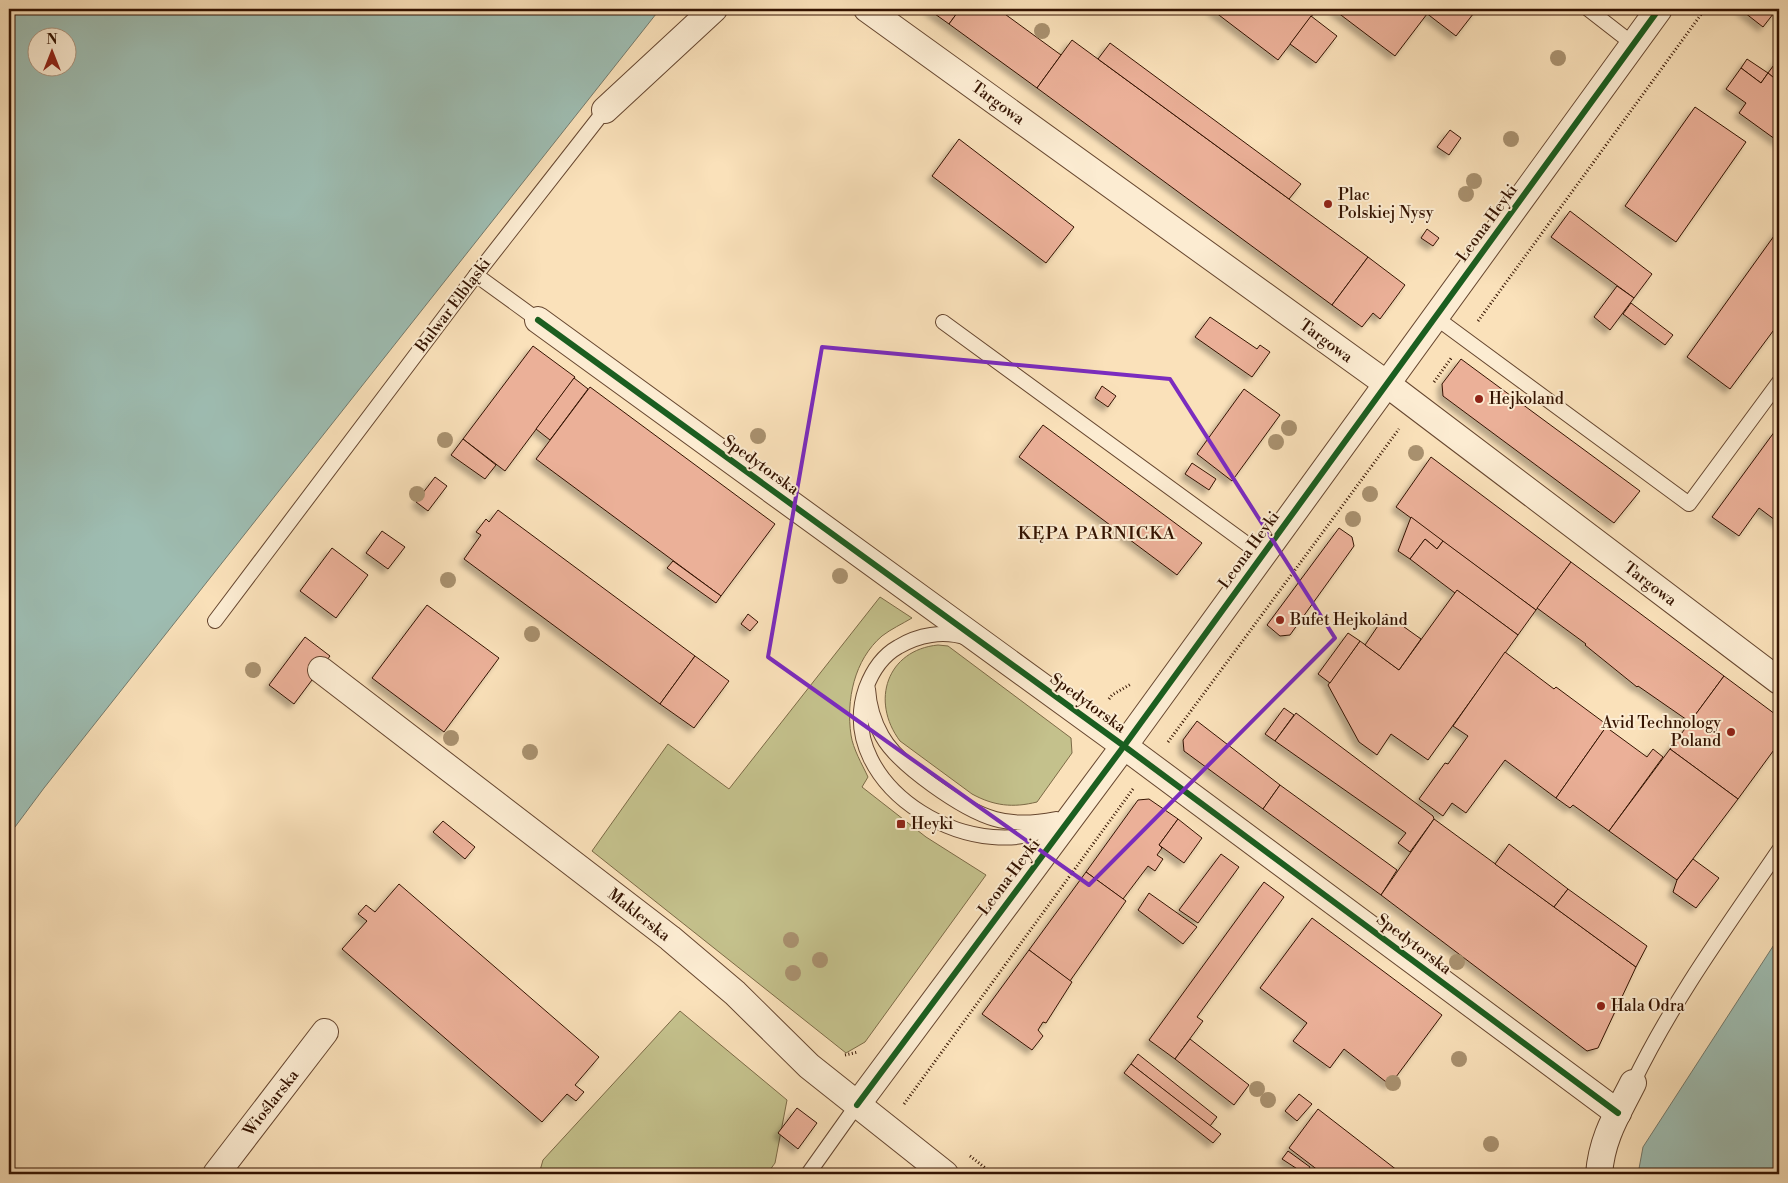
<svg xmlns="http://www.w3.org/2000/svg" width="1788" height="1183" font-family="'Libre Bodoni',serif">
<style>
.green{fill:#c4c18c;stroke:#7c6a46}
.water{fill:#9ebdb2;stroke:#74796b;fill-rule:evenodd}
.building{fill:#ebb098;stroke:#341301;filter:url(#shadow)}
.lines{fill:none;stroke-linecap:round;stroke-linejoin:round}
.service-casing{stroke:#66462f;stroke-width:16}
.minor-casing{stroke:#66462f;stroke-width:28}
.path{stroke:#341301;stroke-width:3;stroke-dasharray:1 2.5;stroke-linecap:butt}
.service{stroke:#fcecd2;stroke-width:14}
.minor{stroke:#fcecd2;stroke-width:26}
.cycleway-casing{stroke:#fcecd2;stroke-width:9}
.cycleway{stroke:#1b5e20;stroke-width:6}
.tree{fill:#a9916f}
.marked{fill:none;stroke:#7b2cbf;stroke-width:4;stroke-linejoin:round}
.poi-dot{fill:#8f2418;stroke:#fcecd2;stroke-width:2}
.labels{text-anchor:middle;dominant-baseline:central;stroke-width:4;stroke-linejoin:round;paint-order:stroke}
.street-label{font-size:16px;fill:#341301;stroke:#fcecd2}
.poi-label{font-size:16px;fill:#341301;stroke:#fcecd2;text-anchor:start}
.neighbourhood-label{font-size:18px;letter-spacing:1px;fill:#341301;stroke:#fcecd2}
</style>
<defs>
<filter id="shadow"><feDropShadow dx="-4.5" dy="4.5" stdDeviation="2.5" flood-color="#0004"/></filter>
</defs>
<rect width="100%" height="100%" fill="#fae1ba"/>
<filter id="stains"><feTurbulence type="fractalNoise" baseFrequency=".004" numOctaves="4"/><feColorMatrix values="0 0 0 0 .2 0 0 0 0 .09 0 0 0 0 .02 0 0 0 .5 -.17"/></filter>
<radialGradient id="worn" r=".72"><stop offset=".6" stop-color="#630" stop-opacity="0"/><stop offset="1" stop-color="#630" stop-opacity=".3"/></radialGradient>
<!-- green -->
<g class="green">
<path d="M880,597L912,618C902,624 891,629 882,636C854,660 846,700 851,735C853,749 862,764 868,777L862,787L926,837L986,875L865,1042L846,1053L592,851L668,744L729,789Z"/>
<path d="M938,645L948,646L1071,738L1072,753L1037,802C1013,808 994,806 972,794L900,741C870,701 887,650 938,645Z"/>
<polygon points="680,1011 787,1100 775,1163 767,1174 539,1174 543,1160"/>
</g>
<!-- water -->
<g class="water">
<path d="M9,9H660L44,788L9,835ZM38,38H68V68H38Z"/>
<polygon points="1779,937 1779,1174 1638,1174 1643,1147"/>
</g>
<!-- building -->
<g class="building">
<polygon points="928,9 960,9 949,24"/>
<polygon points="960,9 998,9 1061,55 1037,88 949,24"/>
<polygon points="1211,9 1317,9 1278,60"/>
<polygon points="1333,9 1421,9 1427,14 1395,56"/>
<polygon points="1421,9 1477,9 1456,36"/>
<polygon points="1740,9 1777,9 1763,27"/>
<polygon points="1311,16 1337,36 1316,63 1290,44"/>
<polygon points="1072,40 1368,257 1332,305 1037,88"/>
<polygon points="1110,43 1301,184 1289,199 1098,59"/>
<polygon points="1779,58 1779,73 1775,79 1768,73"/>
<polygon points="1747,59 1768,73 1761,83 1741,68"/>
<polygon points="1741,68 1761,83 1768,73 1779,82 1779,142 1739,113 1746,103 1726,89"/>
<polygon points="1695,107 1746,142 1676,242 1625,206"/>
<polygon points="1450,130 1461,138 1449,155 1437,147"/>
<polygon points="959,139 1074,227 1046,263 932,176"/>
<polygon points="1570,211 1652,274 1634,298 1551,237"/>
<polygon points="1427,229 1439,238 1433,246 1421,238"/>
<polygon points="1779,229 1779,323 1730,389 1687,357"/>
<polygon points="1368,257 1405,285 1380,319 1373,313 1362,327 1332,305"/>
<polygon points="1617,286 1634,298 1610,330 1594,317"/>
<polygon points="1631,303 1673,335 1665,345 1623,314"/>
<polygon points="1210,317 1257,349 1260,345 1270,352 1252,377 1195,337"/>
<polygon points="533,346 575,377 505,471 463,439"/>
<polygon points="1461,359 1640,491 1614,523 1443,396 1442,384"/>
<polygon points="574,378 588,389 550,440 536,429"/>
<polygon points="1102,386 1116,396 1108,407 1095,398"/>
<polygon points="590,387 775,524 721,596 536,459"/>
<polygon points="1244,389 1280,415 1232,481 1197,454"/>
<polygon points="1043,425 1202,543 1177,575 1019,457"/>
<polygon points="1775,431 1779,434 1779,523 1759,508 1739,536 1712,517"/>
<polygon points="463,439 496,465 485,479 451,455"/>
<polygon points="1431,457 1571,562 1536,610 1396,507"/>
<polygon points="1192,463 1216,479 1209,490 1185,474"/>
<polygon points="435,477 447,486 428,511 416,502"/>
<polygon points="498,510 695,656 660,704 464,559 481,535 476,532 486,519 489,522"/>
<polygon points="1411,517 1443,541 1437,549 1425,539 1410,559 1398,551"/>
<polygon points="1339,528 1352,537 1354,546 1290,635 1280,636 1267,625"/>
<polygon points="382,531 405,547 388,569 366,553"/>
<polygon points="1425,539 1437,549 1443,541 1536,610 1518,635 1458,591 1455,593 1410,559"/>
<polygon points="332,548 368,575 336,618 300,591"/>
<polygon points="673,561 721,596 716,603 667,568"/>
<polygon points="1571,562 1724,676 1690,722 1638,686 1637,687 1585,645 1586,644 1537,608"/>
<polygon points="1457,590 1518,635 1428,760 1391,734 1377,755 1359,742 1328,685 1360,641 1399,670"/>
<polygon points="427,605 499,658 444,732 372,678"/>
<polygon points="748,614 758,622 750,631 741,624"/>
<polygon points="1386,614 1421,639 1399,670 1365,645"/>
<polygon points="1348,633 1360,641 1330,683 1318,674"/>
<polygon points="305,637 330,656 294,704 269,685"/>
<polygon points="1505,652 1554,689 1556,687 1610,727 1608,728 1606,727 1556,798 1505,760 1466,813 1452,803 1443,816 1419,799 1445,763 1448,764 1468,736 1453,726"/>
<polygon points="695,656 729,681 694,728 660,704"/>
<polygon points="1724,676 1779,717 1779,743 1738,799 1670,749"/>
<polygon points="1284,708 1294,715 1275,741 1265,734"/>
<polygon points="1296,713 1433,816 1434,819 1410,852 1398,843 1406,833 1275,741"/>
<polygon points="1197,721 1280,785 1263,809 1184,751 1183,740"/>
<polygon points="1606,727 1647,757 1653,749 1663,757 1609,831 1573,805 1570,808 1556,798"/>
<polygon points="1670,749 1738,799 1677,880 1609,831"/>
<polygon points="1280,785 1397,870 1381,895 1263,809"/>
<polygon points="1149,799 1178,819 1159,845 1162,848 1157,855 1163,859 1155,871 1148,866 1123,899 1086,872 1138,800"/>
<polygon points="1178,819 1202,838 1184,863 1159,845"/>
<polygon points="1434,819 1636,967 1598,1048 1587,1051 1381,895"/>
<polygon points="443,821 475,847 465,859 433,832"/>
<polygon points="1509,844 1568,889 1554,907 1495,864"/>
<polygon points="1221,854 1239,867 1198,923 1179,910"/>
<polygon points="1693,859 1719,878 1696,908 1673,892 1677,880"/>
<polygon points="1086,872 1126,901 1070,981 1029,950"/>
<polygon points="1264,882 1284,897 1197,1017 1203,1021 1175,1059 1149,1040"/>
<polygon points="399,884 599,1057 575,1085 584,1092 576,1101 567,1094 542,1122 342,949 367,921 358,914 366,905 375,912"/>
<polygon points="1568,889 1647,946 1636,967 1554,907"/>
<polygon points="1149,893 1197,927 1183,944 1138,910"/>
<polygon points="1312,918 1442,1015 1390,1085 1344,1049 1330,1068 1293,1041 1307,1023 1260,988"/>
<polygon points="1029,950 1072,982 1046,1023 1043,1022 1038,1030 1043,1036 1032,1050 982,1014"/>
<polygon points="1190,1039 1249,1085 1234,1105 1175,1059"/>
<polygon points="1138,1054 1217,1117 1210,1126 1131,1064"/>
<polygon points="1131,1064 1221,1134 1213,1143 1124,1073"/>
<polygon points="1299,1094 1312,1104 1297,1121 1285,1111"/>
<polygon points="797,1108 817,1123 798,1149 778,1133"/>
<polygon points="1318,1109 1402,1174 1323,1174 1289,1148"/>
<polygon points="1288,1151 1310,1167 1305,1174 1282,1159"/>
</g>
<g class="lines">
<!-- service casing -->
<g class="service-casing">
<g id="service">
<polyline points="1588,9 1633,44"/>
<polyline points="476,275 538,320"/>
<polyline points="1435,317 1689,504 1779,382"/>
<polyline points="943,322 1262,555"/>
<polyline points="215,621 476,275 605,110"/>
<path d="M967,638C943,630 918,635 898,647C882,656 872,672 866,688C831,788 982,875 1062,821"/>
<path d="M868,689C869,705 874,722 882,736C898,765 963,810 995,819C1016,825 1036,823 1056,819"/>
<path d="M1633,1083C1673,1000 1728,925 1779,850"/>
<polyline points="808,1174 857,1105"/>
</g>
</g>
<!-- minor casing -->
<g class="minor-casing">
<g id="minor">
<polyline points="867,9 1387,384 1779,681"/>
<polyline points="605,110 714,9"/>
<polyline points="538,320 1124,746 1618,1113"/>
<polyline points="321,670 670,938 735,993 809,1066 945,1174"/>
<polyline points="857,1105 1124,746 1659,9"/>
<polyline points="216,1174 325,1032"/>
<path d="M1599,1174C1602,1137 1617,1115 1633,1083"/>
</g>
</g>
<!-- path -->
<g class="path">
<polyline points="1478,321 1705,9"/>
<polyline points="1434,382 1452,357"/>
<polyline points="1109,699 1112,695 1131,684"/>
<polyline points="1168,742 1399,429"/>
<polyline points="845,1055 858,1052"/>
<polyline points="904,1104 1133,789"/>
<polyline points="970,1156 993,1174"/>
</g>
<!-- service -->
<use href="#service" class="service"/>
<!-- minor -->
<use href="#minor" class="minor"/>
<!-- cycleway casing -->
<g class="cycleway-casing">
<g id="cycleway">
<polyline points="538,320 1124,746 1618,1113"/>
<polyline points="857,1105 1124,746 1659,9"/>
</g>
</g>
<!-- cycleway -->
<use href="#cycleway" class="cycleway"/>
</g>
<!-- trees -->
<g class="tree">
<circle cx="1042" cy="31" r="8"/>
<circle cx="1558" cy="58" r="8"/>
<circle cx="1511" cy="139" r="8"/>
<circle cx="1474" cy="181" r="8"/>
<circle cx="1466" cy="194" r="8"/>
<circle cx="1289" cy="428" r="8"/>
<circle cx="758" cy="436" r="8"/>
<circle cx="445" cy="440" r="8"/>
<circle cx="1276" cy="442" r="8"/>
<circle cx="1416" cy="453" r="8"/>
<circle cx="417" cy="494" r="8"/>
<circle cx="1370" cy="494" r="8"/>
<circle cx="1353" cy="519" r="8"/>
<circle cx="840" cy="576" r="8"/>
<circle cx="448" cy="580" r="8"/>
<circle cx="532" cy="634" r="8"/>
<circle cx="253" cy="670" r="8"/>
<circle cx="451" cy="738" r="8"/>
<circle cx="530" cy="752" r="8"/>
<circle cx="791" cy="940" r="8"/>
<circle cx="820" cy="960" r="8"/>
<circle cx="1457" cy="962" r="8"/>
<circle cx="793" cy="973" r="8"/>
<circle cx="1459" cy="1059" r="8"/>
<circle cx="1393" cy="1083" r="8"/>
<circle cx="1257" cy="1089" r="8"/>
<circle cx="1268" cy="1100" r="8"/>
<circle cx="1491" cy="1144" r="8"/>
</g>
<!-- marked area -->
<path class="marked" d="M822,347L1170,379L1335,638L1089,885L768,657Z"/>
<!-- markers -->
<g class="poi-dot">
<circle cx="1328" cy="204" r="5"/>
<circle cx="1479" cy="399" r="5"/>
<circle cx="1280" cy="620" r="5"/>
<circle cx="1731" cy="732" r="5"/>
<rect x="896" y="819" width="10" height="10" rx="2.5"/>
<circle cx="1601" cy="1006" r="5"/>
</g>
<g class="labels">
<!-- street labels -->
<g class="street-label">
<text transform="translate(998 103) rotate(36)">Targowa</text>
<text transform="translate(1487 223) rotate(-54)">Leona Heyki</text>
<text transform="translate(453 305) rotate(-53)">Bulwar Elbląski</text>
<text transform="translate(1326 341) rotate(36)">Targowa</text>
<text transform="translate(761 465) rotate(36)">Spedytorska</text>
<text transform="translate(1249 550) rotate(-54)">Leona Heyki</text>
<text transform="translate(1650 584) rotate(37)">Targowa</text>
<text transform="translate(1088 703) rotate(36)">Spedytorska</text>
<text transform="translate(1009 877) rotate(-53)">Leona Heyki</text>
<text transform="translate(639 915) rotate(38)">Maklerska</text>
<text transform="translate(1414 944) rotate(37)">Spedytorska</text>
<text transform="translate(271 1103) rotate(-52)">Wioślarska</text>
</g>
<!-- poi labels -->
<g class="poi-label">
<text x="1338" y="195">Plac<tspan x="1338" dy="18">Polskiej Nysy</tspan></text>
<text x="1489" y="399">Hejkoland</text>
<text x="1290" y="620">Bufet Hejkoland</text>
<text x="1721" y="723" text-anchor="end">Avid Technology<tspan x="1721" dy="18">Poland</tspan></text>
<text x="911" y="824">Heyki</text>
<text x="1611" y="1006">Hala Odra</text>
</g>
<!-- neighbourhood labels -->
<g class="neighbourhood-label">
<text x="1097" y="533">KĘPA PARNICKA</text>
</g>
</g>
<!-- margin -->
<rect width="1788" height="1183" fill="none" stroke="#fae1ba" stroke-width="30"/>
<rect x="10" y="10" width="1768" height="1163" fill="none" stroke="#341301" stroke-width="2.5"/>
<rect x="15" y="15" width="1758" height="1153" fill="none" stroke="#341301"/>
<!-- north arrow -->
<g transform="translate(52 52)"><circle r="24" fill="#fcecd2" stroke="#ac957e"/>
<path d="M0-4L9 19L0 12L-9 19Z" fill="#8f2418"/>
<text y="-8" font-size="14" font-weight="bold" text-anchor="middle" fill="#341301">N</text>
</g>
<rect width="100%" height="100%" filter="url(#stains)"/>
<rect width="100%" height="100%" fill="url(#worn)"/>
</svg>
